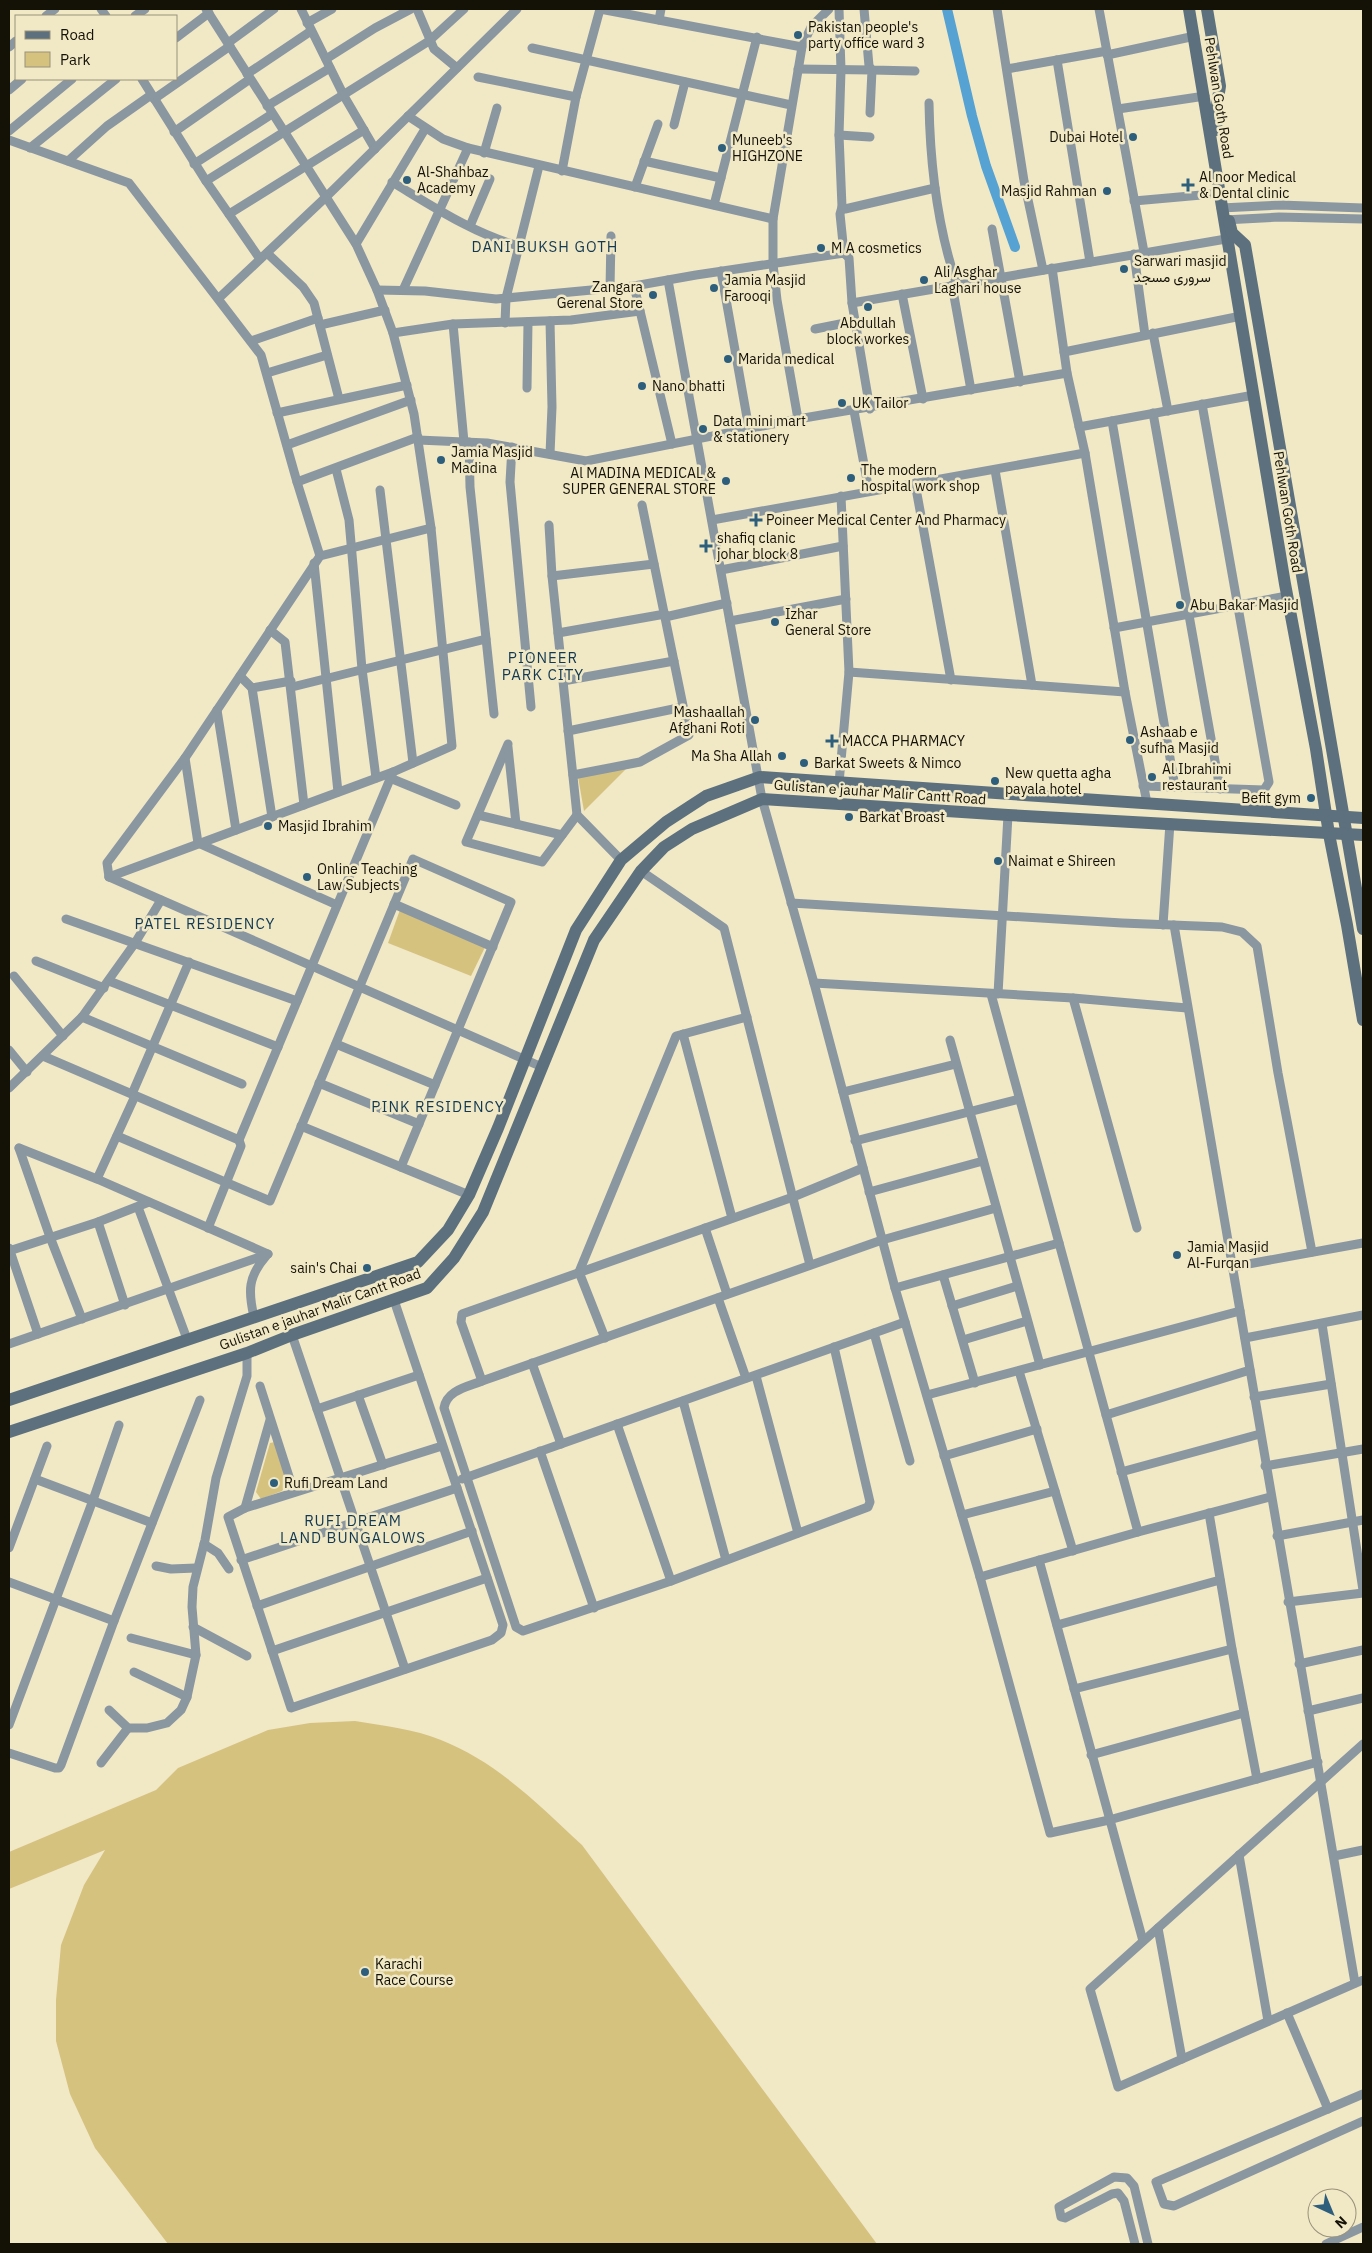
<svg xmlns="http://www.w3.org/2000/svg" width="1372" height="2253" font-family="'IBM Plex Sans',Vazirmatn,sans-serif">
<style>
.green{fill:#d6c27f}
.lines{fill:none;stroke-linecap:round;stroke-linejoin:round}
.canal{stroke:#55a2d3;stroke-width:10}
.minor{stroke:#8a97a0;stroke-width:9}
.secondary{stroke:#5d707d;stroke-width:12}
.poi-dot{fill:#2d5e7c;stroke:#f1e8c6;stroke-width:2}
.labels{text-anchor:middle;dominant-baseline:central;stroke-width:5;stroke-linejoin:round;paint-order:stroke}
.poi-label{font-size:14px;fill:#141106;stroke:#f1e8c6;text-anchor:start}
.street-label{font-size:14px;fill:#141106;stroke:#f1e8c6}
.neighbourhood-label{font-size:15px;letter-spacing:1px;fill:#123951;stroke:#f1e8c6}
</style>
<rect width="100%" height="100%" fill="#f1e8c6"/>
<!-- green -->
<g class="green">
<polygon points="627,768 584,811 578,777"/>
<polygon points="401,907 488,941 471,976 388,943"/>
<polygon points="275,1442 287,1483 282,1491 261,1499 256,1492 270,1443"/>
<path d="M355,1721C384,1726 414,1729 441,1740C497,1762 539,1805 582,1845L877,2244H168L95,2148L70,2094L56,2041V2000L61,1945L84,1885L105,1850L9,1889V1852L156,1790L178,1768L268,1730L310,1723Z"/>
</g>
<g class="lines">
<!-- canal -->
<polyline class="canal" points="947,9 972,116 986,166 1015,247"/>
<!-- minor -->
<g class="minor">
<polyline points="101,9 106,16"/>
<polyline points="301,9 344,96 375,149"/>
<polyline points="417,9 434,49 457,68"/>
<polyline points="600,9 802,47"/>
<polyline points="839,9 841,70 839,135 842,207 845,209 935,188"/>
<polyline points="864,9 869,66 872,70 915,71"/>
<polyline points="997,9 1024,181 1043,270"/>
<polyline points="1099,9 1144,252"/>
<polyline points="46,16 55,9"/>
<polyline points="135,16 145,9"/>
<polyline points="659,20 661,9"/>
<polyline points="307,23 332,9"/>
<polyline points="176,38 209,13"/>
<polyline points="228,43 274,9"/>
<polyline points="9,47 16,41"/>
<polyline points="532,48 791,105"/>
<polyline points="1107,55 1195,36"/>
<polyline points="326,59 375,28 411,9"/>
<polyline points="1057,60 1090,262"/>
<polyline points="798,69 872,70 870,113"/>
<polyline points="1007,69 1107,51"/>
<polyline points="247,74 311,31"/>
<polyline points="478,77 576,97"/>
<polyline points="142,79 206,181 260,259"/>
<polyline points="9,90 22,79"/>
<polyline points="154,99 230,46"/>
<path d="M929,103C930,164 937,226 957,285"/>
<polyline points="267,106 330,68"/>
<polyline points="1118,109 1205,96"/>
<polyline points="408,116 443,139 468,148 773,219"/>
<polyline points="674,125 685,82"/>
<polyline points="9,131 72,79"/>
<polyline points="174,132 250,79"/>
<polyline points="839,135 870,137"/>
<polyline points="9,140 129,183 261,355 297,482 320,556"/>
<polyline points="30,148 116,79"/>
<polyline points="484,153 497,108"/>
<polyline points="68,161 107,126 151,95"/>
<polyline points="644,161 721,178"/>
<polyline points="194,164 272,114"/>
<polyline points="562,171 576,97 600,9"/>
<polyline points="206,181 429,41 464,9"/>
<path d="M392,182C432,206 474,234 519,246"/>
<polyline points="635,187 658,124"/>
<polyline points="1134,201 1224,193"/>
<polyline points="714,205 757,37"/>
<polyline points="842,207 840,214 844,253"/>
<polyline points="1221,208 1280,205 1363,208"/>
<polyline points="229,214 364,130"/>
<polyline points="1224,220 1279,217 1363,219"/>
<polyline points="470,226 490,179"/>
<polyline points="992,229 1020,382"/>
<polyline points="356,244 425,129"/>
<polyline points="267,253 303,287 314,303 339,399"/>
<polyline points="1134,254 1145,335"/>
<polyline points="1052,268 1067,373 1085,453 1125,692 1147,803"/>
<polyline points="721,271 749,429"/>
<polyline points="668,280 762,799 814,983 895,1288 980,1577 1050,1833 1109,1820 1318,1762"/>
<polyline points="952,285 971,390"/>
<polyline points="634,286 672,444"/>
<polyline points="610,289 611,236"/>
<polyline points="377,290 425,291 496,299 634,286 696,275 844,253 849,258 852,303 870,409"/>
<polyline points="403,290 468,148"/>
<polyline points="902,294 923,399"/>
<polyline points="219,298 326,197 517,9"/>
<polyline points="852,303 1226,239"/>
<polyline points="550,321 552,407 550,454"/>
<polyline points="505,323 506,298 539,166"/>
<polyline points="453,324 464,442"/>
<polyline points="320,325 385,310"/>
<polyline points="815,329 855,321"/>
<polyline points="393,333 453,324 571,320 640,311"/>
<polyline points="1153,333 1168,411"/>
<polyline points="251,341 318,318"/>
<polyline points="1064,352 1241,316"/>
<polyline points="267,373 327,355"/>
<polyline points="527,388 528,322"/>
<polyline points="854,411 869,491"/>
<polyline points="277,413 407,385"/>
<polyline points="1153,413 1220,789"/>
<polyline points="798,419 777,300 773,264 773,219 802,47 811,27 829,9"/>
<polyline points="1112,421 1175,787"/>
<polyline points="1079,427 1254,395"/>
<polyline points="418,440 487,443 586,461 798,419 1067,373"/>
<polyline points="469,442 470,487 494,714"/>
<polyline points="287,445 411,400"/>
<polyline points="512,447 510,482 531,707"/>
<polyline points="336,469 349,520 362,669 376,778"/>
<polyline points="995,470 1032,685"/>
<polyline points="297,482 418,437"/>
<polyline points="915,483 951,680"/>
<polyline points="380,490 413,763"/>
<polyline points="712,520 1085,453"/>
<polyline points="549,525 552,576 577,815 621,860"/>
<polyline points="314,563 338,792"/>
<polyline points="721,570 843,546"/>
<polyline points="552,576 654,564"/>
<polyline points="665,617 727,603"/>
<polyline points="730,621 846,599"/>
<polyline points="1114,628 1287,596"/>
<polyline points="270,630 285,642 304,805"/>
<polyline points="558,633 665,614"/>
<polyline points="849,672 1125,692"/>
<polyline points="240,676 252,688 272,817"/>
<polyline points="563,681 674,661"/>
<polyline points="292,687 486,639"/>
<polyline points="252,688 291,681"/>
<polyline points="217,710 236,830"/>
<polyline points="568,731 683,707"/>
<polyline points="508,744 466,842 542,862 577,815"/>
<polyline points="508,747 516,824"/>
<polyline points="185,758 198,843 337,905"/>
<polyline points="573,775 640,762 689,735 642,505"/>
<polyline points="390,778 456,805"/>
<polyline points="839,783 849,672 841,496"/>
<polyline points="1143,786 1264,790 1269,782 1202,404"/>
<polyline points="478,815 562,835"/>
<polyline points="641,871 724,928 810,1265"/>
<polyline points="109,877 393,772 452,746 431,528 414,414 393,333 377,290 356,244 206,9"/>
<polyline points="109,877 107,863 185,758 320,556 431,528"/>
<polyline points="109,877 542,1067"/>
<polyline points="791,903 1122,923 1222,927 1242,932 1257,946 1278,1073 1312,1252"/>
<polyline points="394,904 493,947"/>
<polyline points="66,919 297,1001"/>
<polyline points="1163,925 1170,823"/>
<polyline points="1174,925 1355,1983"/>
<polyline points="36,961 104,988"/>
<polyline points="14,976 63,1036"/>
<polyline points="109,981 278,1047"/>
<polyline points="814,983 1073,998 1187,1008"/>
<polyline points="991,994 1138,1532"/>
<polyline points="998,994 1008,815"/>
<polyline points="1073,998 1137,1228"/>
<polyline points="82,1017 242,1084"/>
<polyline points="683,1034 732,1218"/>
<polyline points="950,1040 1040,1365"/>
<polyline points="336,1044 435,1085"/>
<polyline points="9,1050 27,1072"/>
<polyline points="43,1056 239,1140"/>
<polyline points="319,1083 419,1124"/>
<polyline points="9,1088 82,1017 135,943 161,900"/>
<polyline points="843,1092 956,1064"/>
<polyline points="132,1094 189,962"/>
<polyline points="301,1126 469,1195"/>
<polyline points="117,1136 270,1201 413,859 511,902 401,1167"/>
<polyline points="855,1141 1019,1099"/>
<polyline points="19,1148 97,1179 268,1254"/>
<polyline points="19,1148 50,1237 82,1319"/>
<polyline points="97,1179 135,1096"/>
<polyline points="869,1192 983,1161"/>
<polyline points="138,1207 187,1339"/>
<polyline points="98,1222 125,1305"/>
<polyline points="208,1228 241,1146 239,1140 393,772"/>
<polyline points="705,1228 727,1294"/>
<polyline points="9,1248 38,1334"/>
<polyline points="9,1251 98,1222 149,1202"/>
<polyline points="1232,1267 1363,1243"/>
<polyline points="943,1275 975,1383"/>
<polyline points="895,1288 1059,1243"/>
<polyline points="718,1298 746,1378"/>
<polyline points="394,1300 503,1625 501,1633 492,1640 291,1708 228,1517 245,1508 442,1446"/>
<polyline points="952,1306 1017,1286"/>
<path d="M254,1317C248,1291 248,1277 266,1256"/>
<polyline points="1322,1324 1363,1590"/>
<polyline points="874,1333 910,1461"/>
<polyline points="292,1335 405,1669"/>
<polyline points="605,1338 579,1272 676,1036 747,1017"/>
<polyline points="1245,1338 1363,1315"/>
<polyline points="963,1340 1027,1321"/>
<polyline points="9,1344 268,1254"/>
<path d="M834,1347L870,1502L868,1507L671,1581L523,1631L516,1627L444,1408C447,1390 467,1387 482,1381L882,1240L996,1208"/>
<polyline points="532,1363 561,1444"/>
<polyline points="1019,1371 1073,1551"/>
<polyline points="756,1376 798,1533"/>
<polyline points="482,1381 461,1322 462,1314 793,1197 863,1168"/>
<polyline points="260,1386 294,1492"/>
<polyline points="358,1395 383,1465"/>
<polyline points="927,1395 1240,1311"/>
<polyline points="1254,1397 1331,1384"/>
<polyline points="683,1401 726,1560"/>
<polyline points="317,1409 419,1375"/>
<polyline points="1106,1415 1250,1370"/>
<polyline points="617,1424 671,1581"/>
<polyline points="540,1451 594,1608"/>
<polyline points="944,1456 1037,1429"/>
<polyline points="1265,1466 1363,1449"/>
<polyline points="1121,1472 1260,1434"/>
<polyline points="35,1479 152,1523"/>
<polyline points="462,1479 905,1322"/>
<polyline points="245,1508 270,1420"/>
<polyline points="1209,1513 1232,1649 1257,1779"/>
<polyline points="962,1515 1055,1491"/>
<polyline points="1277,1536 1363,1520"/>
<polyline points="204,1544 218,1553 229,1569"/>
<polyline points="9,1548 47,1446"/>
<polyline points="241,1560 457,1488"/>
<polyline points="1039,1560 1143,1941"/>
<polyline points="156,1566 171,1569 196,1568"/>
<polyline points="980,1577 1138,1532 1270,1497"/>
<polyline points="9,1582 114,1621"/>
<polyline points="1288,1602 1363,1593"/>
<polyline points="257,1606 472,1531"/>
<polyline points="1057,1625 1220,1580"/>
<polyline points="193,1627 247,1656"/>
<polyline points="131,1638 196,1655"/>
<polyline points="272,1651 487,1578"/>
<polyline points="1299,1664 1363,1650"/>
<polyline points="134,1672 187,1697"/>
<polyline points="1074,1689 1232,1649"/>
<polyline points="109,1710 128,1728 147,1728 167,1723 181,1710 187,1697 196,1655 192,1607 193,1587 205,1540 216,1478 247,1376 247,1353"/>
<polyline points="1308,1711 1363,1698"/>
<polyline points="9,1725 93,1500 119,1425"/>
<polyline points="1363,1744 1090,1989 1118,2087 1363,1980"/>
<polyline points="9,1753 55,1768 59,1768 61,1765 114,1621 200,1400"/>
<polyline points="1091,1755 1244,1713"/>
<polyline points="101,1763 128,1728"/>
<polyline points="1239,1855 1268,2021"/>
<polyline points="1334,1856 1363,1850"/>
<polyline points="1158,1928 1182,2059"/>
<polyline points="1287,2013 1328,2109"/>
<polyline points="1363,2094 1156,2182 1164,2204 1174,2206 1363,2121"/>
<polyline points="1135,2244 1124,2201 1118,2193 1112,2194 1065,2218 1061,2217 1059,2207 1114,2177 1127,2178 1134,2186 1148,2244"/>
<polyline points="1326,2244 1363,2227"/>
</g>
<!-- secondary -->
<g class="secondary">
<polyline points="1189,9 1285,584 1316,749 1329,834 1347,925 1363,1020"/>
<polyline points="1207,9 1220,86 1215,118 1217,130"/>
<polyline points="1229,221 1232,233 1245,245 1363,929"/>
<polyline points="9,1400 418,1262 448,1230 469,1195 498,1128 576,930 621,860 666,822 706,796 760,777 1363,818"/>
<polyline points="9,1432 247,1353 292,1335 427,1288 454,1258 483,1212 594,940 641,871 664,847 692,829 762,799 1008,815 1363,835"/>
</g>
</g>
<!-- markers -->
<g class="poi-dot">
<circle cx="798" cy="35" r="5"/>
<circle cx="1133" cy="137" r="5"/>
<circle cx="722" cy="148" r="5"/>
<circle cx="407" cy="180" r="5"/>
<path d="M1185.5 177.5h5v5h5v5h-5v5h-5v-5h-5v-5h5z"/>
<circle cx="1107" cy="191" r="5"/>
<circle cx="821" cy="248" r="5"/>
<circle cx="1124" cy="269" r="5"/>
<circle cx="924" cy="280" r="5"/>
<circle cx="714" cy="288" r="5"/>
<circle cx="653" cy="295" r="5"/>
<circle cx="868" cy="307" r="5"/>
<circle cx="728" cy="359" r="5"/>
<circle cx="642" cy="386" r="5"/>
<circle cx="842" cy="403" r="5"/>
<circle cx="703" cy="429" r="5"/>
<circle cx="441" cy="460" r="5"/>
<circle cx="851" cy="478" r="5"/>
<circle cx="726" cy="481" r="5"/>
<path d="M753.5 512.5h5v5h5v5h-5v5h-5v-5h-5v-5h5z"/>
<path d="M703.5 538.5h5v5h5v5h-5v5h-5v-5h-5v-5h5z"/>
<circle cx="1180" cy="605" r="5"/>
<circle cx="775" cy="622" r="5"/>
<circle cx="755" cy="720" r="5"/>
<circle cx="1130" cy="740" r="5"/>
<path d="M829.5 733.5h5v5h5v5h-5v5h-5v-5h-5v-5h5z"/>
<circle cx="782" cy="756" r="5"/>
<circle cx="804" cy="763" r="5"/>
<circle cx="1152" cy="777" r="5"/>
<circle cx="995" cy="781" r="5"/>
<circle cx="1311" cy="798" r="5"/>
<circle cx="849" cy="817" r="5"/>
<circle cx="268" cy="826" r="5"/>
<circle cx="998" cy="861" r="5"/>
<circle cx="307" cy="877" r="5"/>
<circle cx="1177" cy="1255" r="5"/>
<circle cx="367" cy="1268" r="5"/>
<circle cx="274" cy="1483" r="5"/>
<circle cx="365" cy="1972" r="5"/>
</g>
<g class="labels">
<!-- poi labels -->
<g class="poi-label">
<text x="808" y="27">Pakistan people's<tspan x="808" dy="16">party office ward 3</tspan></text>
<text x="1123" y="137" text-anchor="end">Dubai Hotel</text>
<text x="732" y="140">Muneeb's<tspan x="732" dy="16">HIGHZONE</tspan></text>
<text x="417" y="172">Al-Shahbaz<tspan x="417" dy="16">Academy</tspan></text>
<text x="1199" y="177">Al noor Medical<tspan x="1199" dy="16">&amp; Dental clinic</tspan></text>
<text x="1097" y="191" text-anchor="end">Masjid Rahman</text>
<text x="831" y="248">M A cosmetics</text>
<text x="1134" y="261">Sarwari masjid<tspan x="1134" dy="16">سروری مسجد</tspan></text>
<text x="934" y="272">Ali Asghar<tspan x="934" dy="16">Laghari house</tspan></text>
<text x="724" y="280">Jamia Masjid<tspan x="724" dy="16">Farooqi</tspan></text>
<text x="643" y="287" text-anchor="end">Zangara<tspan x="643" dy="16">Gerenal Store</tspan></text>
<text x="868" y="323" text-anchor="middle">Abdullah<tspan x="868" dy="16">block workes</tspan></text>
<text x="738" y="359">Marida medical</text>
<text x="652" y="386">Nano bhatti</text>
<text x="852" y="403">UK Tailor</text>
<text x="713" y="421">Data mini mart<tspan x="713" dy="16">&amp; stationery</tspan></text>
<text x="451" y="452">Jamia Masjid<tspan x="451" dy="16">Madina</tspan></text>
<text x="861" y="470">The modern<tspan x="861" dy="16">hospital work shop</tspan></text>
<text x="716" y="473" text-anchor="end">Al MADINA MEDICAL &amp;<tspan x="716" dy="16">SUPER GENERAL STORE</tspan></text>
<text x="766" y="520">Poineer Medical Center And Pharmacy</text>
<text x="717" y="538">shafiq clanic<tspan x="717" dy="16">johar block 8</tspan></text>
<text x="1190" y="605">Abu Bakar Masjid</text>
<text x="785" y="614">Izhar<tspan x="785" dy="16">General Store</tspan></text>
<text x="745" y="712" text-anchor="end">Mashaallah<tspan x="745" dy="16">Afghani Roti</tspan></text>
<text x="1140" y="732">Ashaab e<tspan x="1140" dy="16">sufha Masjid</tspan></text>
<text x="842" y="741">MACCA PHARMACY</text>
<text x="772" y="756" text-anchor="end">Ma Sha Allah</text>
<text x="814" y="763">Barkat Sweets &amp; Nimco</text>
<text x="1162" y="769">Al Ibrahimi<tspan x="1162" dy="16">restaurant</tspan></text>
<text x="1005" y="773">New quetta agha<tspan x="1005" dy="16">payala hotel</tspan></text>
<text x="1301" y="798" text-anchor="end">Befit gym</text>
<text x="859" y="817">Barkat Broast</text>
<text x="278" y="826">Masjid Ibrahim</text>
<text x="1008" y="861">Naimat e Shireen</text>
<text x="317" y="869">Online Teaching<tspan x="317" dy="16">Law Subjects</tspan></text>
<text x="1187" y="1247">Jamia Masjid<tspan x="1187" dy="16">Al-Furqan</tspan></text>
<text x="357" y="1268" text-anchor="end">sain's Chai</text>
<text x="284" y="1483">Rufi Dream Land</text>
<text x="375" y="1964">Karachi<tspan x="375" dy="16">Race Course</tspan></text>
</g>
<!-- street labels -->
<g class="street-label">
<text transform="translate(1219 98) rotate(81)">Pehlwan Goth Road</text>
<text transform="translate(1288 512) rotate(81)">Pehlwan Goth Road</text>
<text transform="translate(880 792) rotate(4)">Gulistan e jauhar Malir Cantt Road</text>
<text transform="translate(320 1309) rotate(-20)">Gulistan e jauhar Malir Cantt Road</text>
</g>
<!-- neighbourhood labels -->
<g class="neighbourhood-label">
<text x="545" y="246">DANI BUKSH GOTH</text>
<text x="543" y="657">PIONEER<tspan x="543" dy="17">PARK CITY</tspan></text>
<text x="205" y="923">PATEL RESIDENCY</text>
<text x="438" y="1106">PINK RESIDENCY</text>
<text x="353" y="1520">RUFI DREAM<tspan x="353" dy="17">LAND BUNGALOWS</tspan></text>
</g>
</g>
<!-- border -->
<rect width="1372" height="2253" fill="none" stroke="#141106" stroke-width="20"/>
<!-- legend -->
<rect x="15" y="15" width="162" height="65" fill="#f1e8c6" stroke="#999279"/>
<rect x="25" y="31" width="25" height="8" fill="#5d707d" stroke="#999279"/>
<text x="60" y="40" font-size="15" fill="#141106">Road</text>
<rect x="25" y="52" width="25" height="15" fill="#d6c27f" stroke="#999279"/>
<text x="60" y="65" font-size="15" fill="#141106">Park</text>
<!-- north arrow -->
<g transform="translate(1332 2213) rotate(136)"><circle r="24" fill="#f1e8c6" stroke="#999279"/>
<path d="M0-4L9 19L0 12L-9 19Z" fill="#2d5e7c"/>
<text y="-8" font-size="14" font-weight="bold" text-anchor="middle" fill="#141106">N</text>
</g>
</svg>
